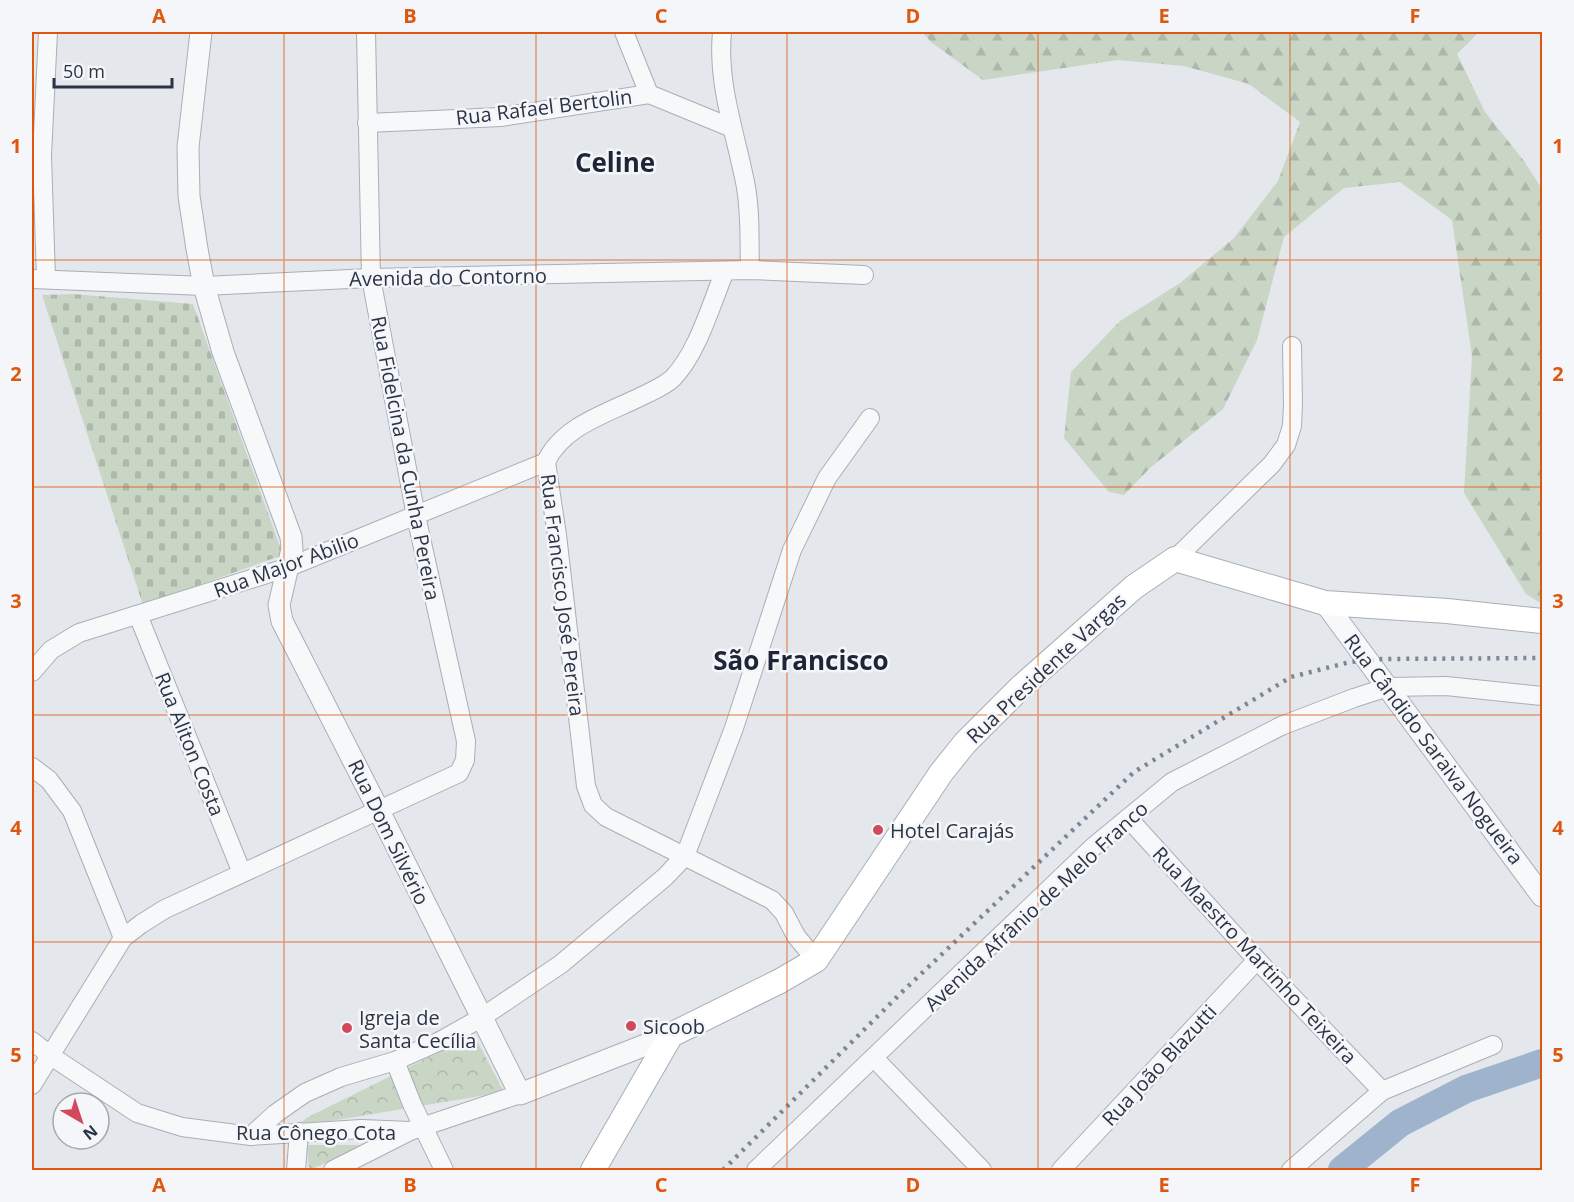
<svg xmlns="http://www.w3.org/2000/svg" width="1574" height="1202" font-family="'Open Sans',sans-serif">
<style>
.forest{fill:url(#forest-firs)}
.cemetery{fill:url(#cemetery-stones)}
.park{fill:url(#park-crowns)}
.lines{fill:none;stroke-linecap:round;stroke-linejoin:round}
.river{stroke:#9fb4cc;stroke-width:28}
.minor-casing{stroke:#a9aeb7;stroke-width:20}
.tertiary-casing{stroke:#a9aeb7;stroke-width:23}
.secondary-casing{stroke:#a9aeb7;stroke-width:26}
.minor{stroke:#f7f8fa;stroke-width:18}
.tertiary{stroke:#f7f8fa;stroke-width:21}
.secondary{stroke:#fff;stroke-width:24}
.rail{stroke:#7d8696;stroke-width:4.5;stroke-dasharray:3 6;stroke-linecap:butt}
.grid{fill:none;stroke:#df570f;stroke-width:1.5;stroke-opacity:0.55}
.poi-dot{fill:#d1495b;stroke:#f4f6f9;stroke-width:2}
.labels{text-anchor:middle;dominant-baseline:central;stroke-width:5;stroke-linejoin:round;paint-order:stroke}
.street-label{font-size:20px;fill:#2b3445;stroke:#f4f6f9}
.poi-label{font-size:20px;fill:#2b3445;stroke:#f4f6f9;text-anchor:start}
.district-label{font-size:26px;font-weight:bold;fill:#1d2536;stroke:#f4f6f9}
.neatline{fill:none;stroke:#df570f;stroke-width:2}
.grid-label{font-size:20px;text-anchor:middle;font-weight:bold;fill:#df570f}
</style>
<defs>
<pattern id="forest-firs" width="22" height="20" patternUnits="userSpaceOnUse" patternTransform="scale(1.5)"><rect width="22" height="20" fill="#c9d6c5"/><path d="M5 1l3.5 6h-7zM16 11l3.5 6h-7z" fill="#adb8ab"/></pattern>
<pattern id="cemetery-stones" width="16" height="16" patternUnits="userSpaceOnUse" patternTransform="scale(1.5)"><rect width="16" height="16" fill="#c9d6c5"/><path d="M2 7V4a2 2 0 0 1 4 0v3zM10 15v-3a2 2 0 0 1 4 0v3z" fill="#adb8ab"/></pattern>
<pattern id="park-crowns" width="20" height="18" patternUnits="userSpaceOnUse" patternTransform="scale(1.5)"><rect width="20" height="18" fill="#c9d6c5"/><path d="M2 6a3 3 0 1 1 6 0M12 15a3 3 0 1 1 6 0" fill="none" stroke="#adb8ab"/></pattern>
</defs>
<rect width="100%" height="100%" fill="#e4e7ec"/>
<!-- forest -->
<polygon class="forest" points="922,32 1479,32 1457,54 1485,112 1524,161 1542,189 1542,604 1526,594 1464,493 1472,356 1452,220 1400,182 1344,188 1284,237 1257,340 1223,409 1150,468 1124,495 1109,492 1064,438 1071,372 1120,321 1180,283 1234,238 1278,181 1300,122 1249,84 1184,66 1118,60 983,80 931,42"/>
<!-- cemetery -->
<polygon class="cemetery" points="72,294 193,304 283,555 143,605 42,295"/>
<!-- park -->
<g class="park">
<polygon points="474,1035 504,1092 295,1127 308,1117"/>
<polygon points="307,1145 369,1145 309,1170"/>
</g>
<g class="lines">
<!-- river -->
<polyline class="river" points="1342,1170 1400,1123 1466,1089 1542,1063"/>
<!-- minor casing -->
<g class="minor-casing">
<g id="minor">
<polyline points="624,32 649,94 732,128"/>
<path d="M722,32C717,83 735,132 745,182C751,211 749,241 750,270"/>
<polyline points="367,123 501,117 649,94"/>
<path d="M725,271C711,304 698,352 673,378C665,386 652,391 642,396C608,413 562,426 546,462L557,535L586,786L593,805L606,817L772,900L784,913L796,936L816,960"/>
<polyline points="32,279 204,286 371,278 750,270 864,275"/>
<polyline points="46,279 42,155 48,32"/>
<polyline points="1175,559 1272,464 1286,445 1292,426 1293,404 1292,346"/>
<polyline points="138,615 242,873"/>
<polyline points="32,672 51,650 79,633 289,567 546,462"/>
<polyline points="32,767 49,780 72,811 123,938"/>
<polyline points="1128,818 1257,960 1382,1091"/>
<polyline points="32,1041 51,1056 137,1113 182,1127 251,1136 361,1129 410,1131"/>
<polyline points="874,1058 982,1170"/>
<polyline points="395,1061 412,1104 444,1170"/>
<polyline points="32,1085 123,938 141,924 165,909 459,773 465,760 466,741 416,516 371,278 366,32"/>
<polyline points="251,1136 275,1114 305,1093 341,1077 395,1061 440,1041 481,1018 561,964 665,877 685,856 734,728 792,550 827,478 870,418"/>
<polyline points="296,1170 299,1132"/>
<polyline points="333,1170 410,1131 520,1094"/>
<polyline points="756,1170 1093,847 1172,782 1281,726 1354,698 1388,687 1446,686 1542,696"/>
<polyline points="1061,1170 1257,960"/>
<polyline points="1291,1170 1382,1091 1493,1045"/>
</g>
</g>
<!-- tertiary casing -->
<g class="tertiary-casing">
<g id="tertiary">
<polyline points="201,32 188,147 189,196 197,249 204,286 223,352 291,537 292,549 279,605 282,621 378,809 520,1094 671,1035"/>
<polyline points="1325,603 1542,896"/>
</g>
</g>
<!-- secondary casing -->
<g class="secondary-casing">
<polyline id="secondary" points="593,1170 671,1035 780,981 816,960 941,773 965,743 1021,687 1134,587 1175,559 1325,603 1447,611 1542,621"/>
</g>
<!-- minor -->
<use href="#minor" class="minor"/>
<!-- tertiary -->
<use href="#tertiary" class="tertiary"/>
<!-- secondary -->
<use href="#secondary" class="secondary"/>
<!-- rail -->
<polyline class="rail" points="723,1170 902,992 1134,772 1291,677 1350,662 1383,659 1542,658"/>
</g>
<!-- grid -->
<path class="grid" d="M284,32V1170M536,32V1170M787,32V1170M1038,32V1170M1290,32V1170M32,260H1542M32,487H1542M32,715H1542M32,942H1542"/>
<!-- markers -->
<g class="poi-dot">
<circle cx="878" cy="830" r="6"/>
<circle cx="631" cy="1026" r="6"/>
<circle cx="347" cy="1028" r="6"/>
</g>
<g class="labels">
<!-- street labels -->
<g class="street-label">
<text transform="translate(544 107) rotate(-7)">Rua Rafael Bertolin</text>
<text transform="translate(448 277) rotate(-1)">Avenida do Contorno</text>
<text transform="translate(406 458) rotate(79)">Rua Fidelcina da Cunha Pereira</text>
<text transform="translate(286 565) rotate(-20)">Rua Major Abilio</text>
<text transform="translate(563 595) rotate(83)">Rua Francisco José Pereira</text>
<text transform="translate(1046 668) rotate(-43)">Rua Presidente Vargas</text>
<text transform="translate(190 744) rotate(68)">Rua Aliton Costa</text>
<text transform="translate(1434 749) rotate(53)">Rua Cândido Saraiva Nogueira</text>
<text transform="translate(389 832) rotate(64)">Rua Dom Silvério</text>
<text transform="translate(1036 906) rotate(-43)">Avenida Afrânio de Melo Franco</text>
<text transform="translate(1255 955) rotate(47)">Rua Maestro Martinho Teixeira</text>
<text transform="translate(1159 1065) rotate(-47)">Rua João Blazutti</text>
<text x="316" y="1132">Rua Cônego Cota</text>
</g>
<!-- poi labels -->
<g class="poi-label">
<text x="890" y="830">Hotel Carajás</text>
<text x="359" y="1017">Igreja de<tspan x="359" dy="23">Santa Cecília</tspan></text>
<text x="643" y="1026">Sicoob</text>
</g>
<!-- district labels -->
<g class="district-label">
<text x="615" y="162">Celine</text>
<text x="801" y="660">São Francisco</text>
</g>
</g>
<!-- border -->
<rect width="1574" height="1202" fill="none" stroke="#f4f6f9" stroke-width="66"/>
<!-- north arrow -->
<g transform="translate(81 1121) rotate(141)"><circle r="28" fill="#f4f6f9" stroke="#a4a8b1" stroke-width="1.5"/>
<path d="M0-4.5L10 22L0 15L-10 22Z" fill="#d1495b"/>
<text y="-9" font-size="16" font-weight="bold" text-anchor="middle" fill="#2b3445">N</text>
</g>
<!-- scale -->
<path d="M54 78v9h118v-9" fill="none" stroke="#2b3445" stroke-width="3"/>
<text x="63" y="78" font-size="18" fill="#2b3445" stroke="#f4f6f9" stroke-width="4.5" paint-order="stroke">50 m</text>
<rect x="33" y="33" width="1508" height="1136" class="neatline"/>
<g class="grid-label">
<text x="159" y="23">A</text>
<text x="410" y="23">B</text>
<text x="661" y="23">C</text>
<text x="913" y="23">D</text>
<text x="1164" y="23">E</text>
<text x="1415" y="23">F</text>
<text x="16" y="153">1</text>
<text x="1558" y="153">1</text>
<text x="16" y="381">2</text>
<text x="1558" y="381">2</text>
<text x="16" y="608">3</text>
<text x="1558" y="608">3</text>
<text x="16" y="835">4</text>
<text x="1558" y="835">4</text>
<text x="16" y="1062">5</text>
<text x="1558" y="1062">5</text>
<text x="159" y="1192">A</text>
<text x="410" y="1192">B</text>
<text x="661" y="1192">C</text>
<text x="913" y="1192">D</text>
<text x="1164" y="1192">E</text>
<text x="1415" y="1192">F</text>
</g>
</svg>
